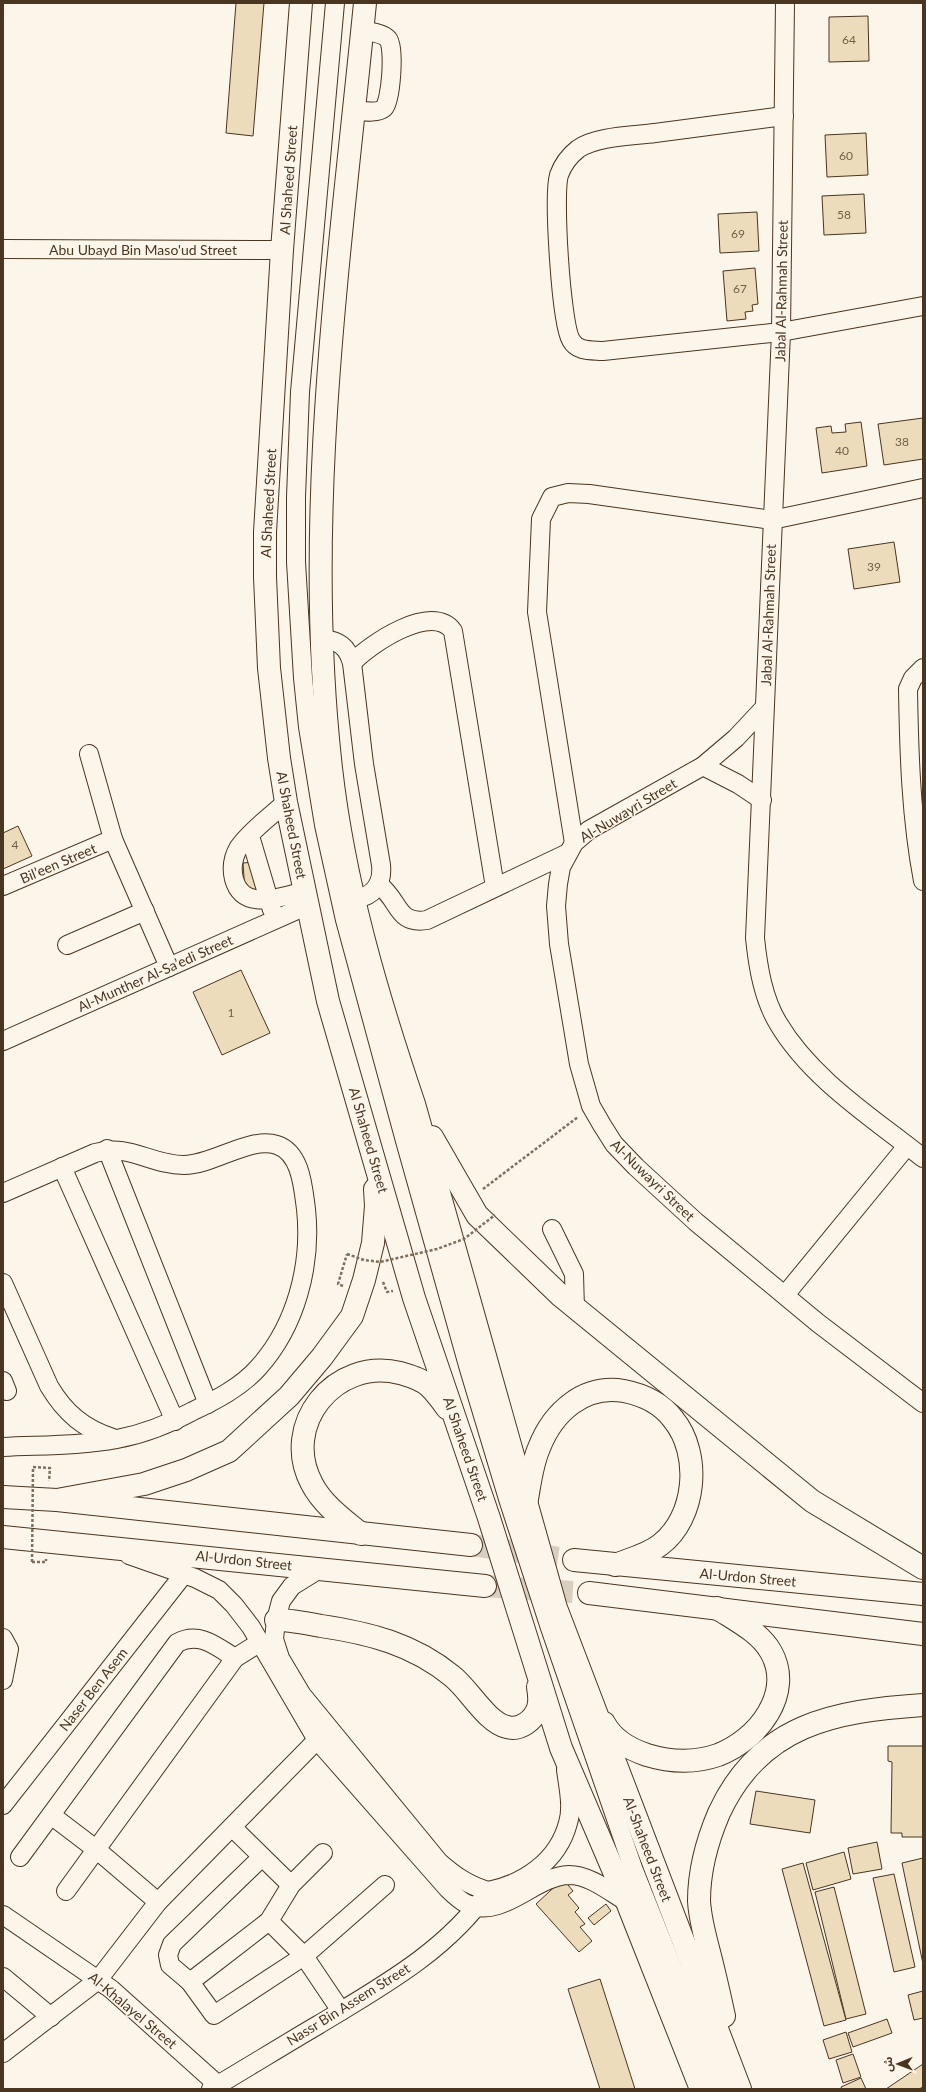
<svg xmlns="http://www.w3.org/2000/svg" width="926" height="2092" font-family="Lato,'Noto Sans Arabic',sans-serif">
<style>
.building{fill:#ecdcbc;stroke:#4a3520}
.lines{fill:none;stroke-linecap:round;stroke-linejoin:round}
.highway-tunnel{stroke:#d8cfc1;stroke-width:22;stroke-dasharray:22 11;stroke-linecap:butt}
.minor-casing{stroke:#4a3520;stroke-width:20}
.highway-casing{stroke:#4a3520;stroke-width:24}
.path{stroke:#7f6f5c;stroke-width:2.5;stroke-dasharray:3 2;stroke-linecap:butt}
.minor{stroke:#fbf6e9;stroke-width:18}
.highway{stroke:#fbf6e9;stroke-width:22}
.path-bridge{stroke:#7f6f5c;stroke-width:2.5;stroke-dasharray:3 2;stroke-linecap:butt}
.labels{text-anchor:middle;dominant-baseline:central;stroke-width:3;stroke-linejoin:round;paint-order:stroke}
.number-label{font-size:12px;fill:#725f47}
.street-label{font-size:14px;fill:#4a3520;stroke:#fbf6e9}
</style>
<rect width="100%" height="100%" fill="#fbf6e9"/>
<!-- building -->
<g class="building">
<polygon points="236,3 264,3 253,136 226,133"/>
<polygon points="868,16 869,61 829,62 829,17"/>
<polygon points="866,133 868,175 827,177 825,135"/>
<polygon points="864,194 866,233 824,235 822,196"/>
<polygon points="757,212 759,251 720,253 718,214"/>
<polygon points="755,268 758,304 752,305 753,311 745,312 746,319 727,321 723,271"/>
<polygon points="923,418 923,459 884,465 878,424"/>
<polygon points="861,422 867,466 822,473 816,428 831,426 832,433 846,432 845,424"/>
<polygon points="894,542 900,582 854,589 848,549"/>
<polygon points="18,826 32,856 3,869 3,833"/>
<polygon points="256,862 258,891 245,892 243,863"/>
<polygon points="241,970 270,1033 222,1055 193,992"/>
<polygon points="888,1746 923,1746 923,1837 902,1837 902,1833 891,1833 892,1762 888,1761"/>
<polygon points="756,1791 815,1800 810,1833 750,1824"/>
<polygon points="877,1842 882,1869 853,1874 848,1848"/>
<polygon points="844,1852 851,1879 813,1890 806,1863"/>
<polygon points="923,1858 923,1964 902,1863"/>
<polygon points="803,1863 846,2020 824,2026 782,1869"/>
<polygon points="894,1874 915,1967 894,1972 873,1878"/>
<polygon points="563,1879 573,1891 568,1895 579,1908 575,1912 585,1924 580,1927 592,1941 579,1952 536,1904"/>
<polygon points="834,1887 866,2014 846,2019 815,1892"/>
<polygon points="606,1904 611,1911 594,1925 588,1918"/>
<polygon points="600,1979 635,2089 600,2089 568,1989"/>
<polygon points="923,1991 923,2018 914,2020 908,1995"/>
<polygon points="887,2019 892,2033 853,2047 848,2033"/>
<polygon points="846,2032 852,2052 829,2059 823,2040"/>
<polygon points="853,2054 861,2077 843,2083 836,2060"/>
<polygon points="923,2064 923,2087 919,2089 886,2089"/>
<polygon points="861,2078 866,2089 842,2089 841,2087"/>
</g>
<g class="lines">
<!-- highway-tunnel -->
<g class="highway-tunnel">
<polyline points="471,1545 574,1560"/>
<polyline points="485,1586 589,1593"/>
</g>
<!-- minor casing -->
<g class="minor-casing">
<g id="minor">
<polyline points="335,3 300,392 296,497 296,562 303,678 308,727 324,825 345,920 405,1141 469,1369 508,1499 550,1628 633,1868 721,2089"/>
<path d="M785,3L781,332L755,938C758,967 763,998 778,1023C811,1079 873,1118 923,1158"/>
<path d="M354,110C363,111 377,114 384,108C391,101 395,47 388,39C383,33 370,32 362,30"/>
<path d="M784,116C741,122 698,127 655,133C633,136 596,136 578,149C569,156 563,164 559,175C553,195 561,324 571,340C577,352 592,350 603,351L781,332L923,306"/>
<polyline points="3,249 282,250"/>
<path d="M323,639C339,641 347,646 352,663L364,764L381,865C383,884 374,896 355,899"/>
<path d="M352,663C370,644 432,602 453,631L495,887"/>
<path d="M923,668L913,678L908,689C909,753 911,818 923,881"/>
<polyline points="764,708 736,738 703,766 589,830 574,843 561,867 558,884 556,906 559,944 579,1064 591,1106 602,1125 614,1144 636,1167 696,1222 818,1323 923,1403"/>
<polyline points="89,754 113,839 169,967"/>
<polyline points="703,766 738,784 762,800"/>
<path d="M286,802C271,816 251,830 239,847C233,857 231,867 234,879C243,912 281,897 305,891"/>
<polyline points="250,836 272,910"/>
<polyline points="574,843 537,612 541,519 552,497 568,493 589,494 772,520 923,488"/>
<path d="M379,885C400,900 396,925 427,920L568,853"/>
<polyline points="3,886 113,839"/>
<polyline points="67,945 145,911"/>
<polyline points="3,1041 308,905"/>
<polyline points="107,1149 208,1404"/>
<polyline points="62,1167 175,1421"/>
<path d="M3,1193L95,1153C130,1143 150,1165 184,1165C213,1165 250,1136 277,1145C301,1153 303,1187 306,1209C312,1265 296,1326 258,1368C241,1387 216,1400 193,1411C169,1424 144,1434 117,1439C79,1446 41,1445 3,1447"/>
<polyline points="552,1229 574,1274 575,1309"/>
<path d="M3,1283L49,1386C65,1413 84,1429 113,1438"/>
<polyline points="785,1295 907,1146"/>
<polyline points="3,1381 7,1391"/>
<path d="M129,1555L195,1578L219,1590L234,1605L251,1627L317,1740L448,1889C453,1894 460,1901 467,1904C503,1920 534,1876 569,1875C590,1875 610,1892 627,1902"/>
<path d="M321,1568L292,1586L281,1601L276,1620L274,1639L280,1658L302,1695L439,1862C455,1876 468,1885 488,1891"/>
<polyline points="3,1638 9,1649 3,1680"/>
<polyline points="3,1805 184,1574"/>
<polyline points="51,1815 97,1850 158,1902"/>
<polyline points="232,1827 291,1885"/>
<path d="M20,1857L177,1643C199,1631 216,1646 235,1658"/>
<polyline points="262,1857 172,1944 168,1955 170,1965 190,1982 214,2015 304,1956 385,1885"/>
<polyline points="66,1891 235,1658 259,1643"/>
<polyline points="3,1915 111,1989 218,2085"/>
<polyline points="269,1921 304,1956 341,2011"/>
<polyline points="3,1977 51,2017"/>
<polyline points="190,1982 269,1921 291,1885 323,1853"/>
<polyline points="3,2053 98,1980 158,1902 317,1740"/>
<path d="M211,2089C247,2068 282,2046 318,2025C379,1988 447,1951 488,1891C524,1884 558,1861 568,1823C573,1807 568,1786 566,1770"/>
</g>
</g>
<!-- highway casing -->
<g class="highway-casing">
<g id="highway">
<polyline points="301,3 282,250 265,532 265,577 269,668 279,758 286,802 328,1001 414,1298 489,1518 561,1748 627,1902 701,2089"/>
<path d="M365,3C340,257 302,513 331,768C344,883 377,995 414,1104L556,1608L740,2089"/>
<polyline points="432,1137 477,1215 561,1296 812,1501 923,1568"/>
<polyline points="3,1497 57,1500 471,1545"/>
<path d="M527,1499C530,1482 532,1464 539,1448C553,1412 584,1384 624,1391C644,1395 661,1403 673,1419C702,1454 696,1518 660,1545C647,1555 630,1559 615,1565"/>
<polyline points="57,1500 144,1484 186,1470 229,1451 289,1396 322,1357 352,1316 364,1280 373,1243 376,1206 375,1189"/>
<path d="M361,1534C343,1519 323,1505 312,1484C280,1425 335,1357 400,1373C410,1376 422,1379 430,1387C436,1393 442,1401 447,1408"/>
<polyline points="3,1537 485,1586"/>
<polyline points="574,1560 923,1594"/>
<polyline points="589,1593 923,1634"/>
<path d="M276,1620C291,1620 306,1623 321,1626C369,1633 413,1644 452,1676C469,1689 486,1722 507,1727C520,1731 534,1720 538,1708C540,1702 539,1693 538,1687"/>
<path d="M604,1723C613,1740 629,1749 647,1755C670,1762 695,1763 718,1755C758,1740 794,1693 771,1652C760,1632 735,1620 717,1608"/>
<path d="M724,2016C719,1993 714,1971 708,1948C704,1933 700,1917 699,1901C699,1870 707,1841 719,1813C760,1724 834,1711 923,1705"/>
</g>
</g>
<!-- path -->
<g class="path">
<polyline points="483,1189 578,1117"/>
<polyline points="383,1282 387,1292 393,1291"/>
<polyline points="343,1286 338,1284 347,1254"/>
<polyline points="33,1467 50,1468 49,1481"/>
<polyline points="32,1562 46,1562 46,1559"/>
</g>
<!-- minor -->
<use href="#minor" class="minor"/>
<!-- highway -->
<use href="#highway" class="highway"/>
<!-- path-bridge -->
<g class="path-bridge">
<polyline points="347,1254 364,1260 380,1262 437,1249 464,1239 495,1215"/>
<polyline points="32,1562 33,1467"/>
</g>
</g>
<g class="labels">
<!-- number labels -->
<g class="number-label">
<text x="849" y="39">64</text>
<text x="846" y="155">60</text>
<text x="844" y="214">58</text>
<text x="738" y="233">69</text>
<text x="740" y="288">67</text>
<text x="902" y="441">38</text>
<text x="842" y="450">40</text>
<text x="874" y="566">39</text>
<text x="15" y="844">4</text>
<text x="231" y="1012">1</text>
</g>
<!-- street labels -->
<g class="street-label">
<text transform="translate(288 180) rotate(-86)">Al Shaheed Street</text>
<text x="143" y="249">Abu Ubayd Bin Maso'ud Street</text>
<text transform="translate(781 291) rotate(-89)">Jabal Al-Rahmah Street</text>
<text transform="translate(268 503) rotate(-87)">Al Shaheed Street</text>
<text transform="translate(768 615) rotate(-88)">Jabal Al-Rahmah Street</text>
<text transform="translate(628 810) rotate(-31)">Al-Nuwayri Street</text>
<text transform="translate(292 825) rotate(79)">Al Shaheed Street</text>
<text transform="translate(58 863) rotate(-23)">Bil’een Street</text>
<text transform="translate(155 973) rotate(-24)">Al-Munther Al-Sa’edi Street</text>
<text transform="translate(369 1140) rotate(74)">Al Shaheed Street</text>
<text transform="translate(653 1180) rotate(44)">Al-Nuwayri Street</text>
<text transform="translate(466 1449) rotate(71)">Al Shaheed Street</text>
<text transform="translate(244 1560) rotate(6)">Al-Urdon Street</text>
<text transform="translate(748 1577) rotate(5)">Al-Urdon Street</text>
<text transform="translate(93 1689) rotate(-52)">Naser Ben Asem</text>
<text transform="translate(648 1849) rotate(69)">Al-Shaheed Street</text>
<text transform="translate(348 2004) rotate(-32)">Nassr Bin Assem Street</text>
<text transform="translate(133 2010) rotate(40)">Al-Khalayel Street</text>
</g>
</g>
<!-- border -->
<rect width="926" height="2092" fill="none" stroke="#4a3520" stroke-width="8"/>
<!-- north arrow -->
<g transform="translate(898 2064) rotate(269)" stroke="#fbf6e9" stroke-width="3" paint-order="stroke">
<path d="M0-3L7 15L0 10L-7 15Z" fill="#4a3520"/>
<text y="-6" font-size="11" font-weight="bold" text-anchor="middle" fill="#4a3520">ش</text>
</g>
</svg>
